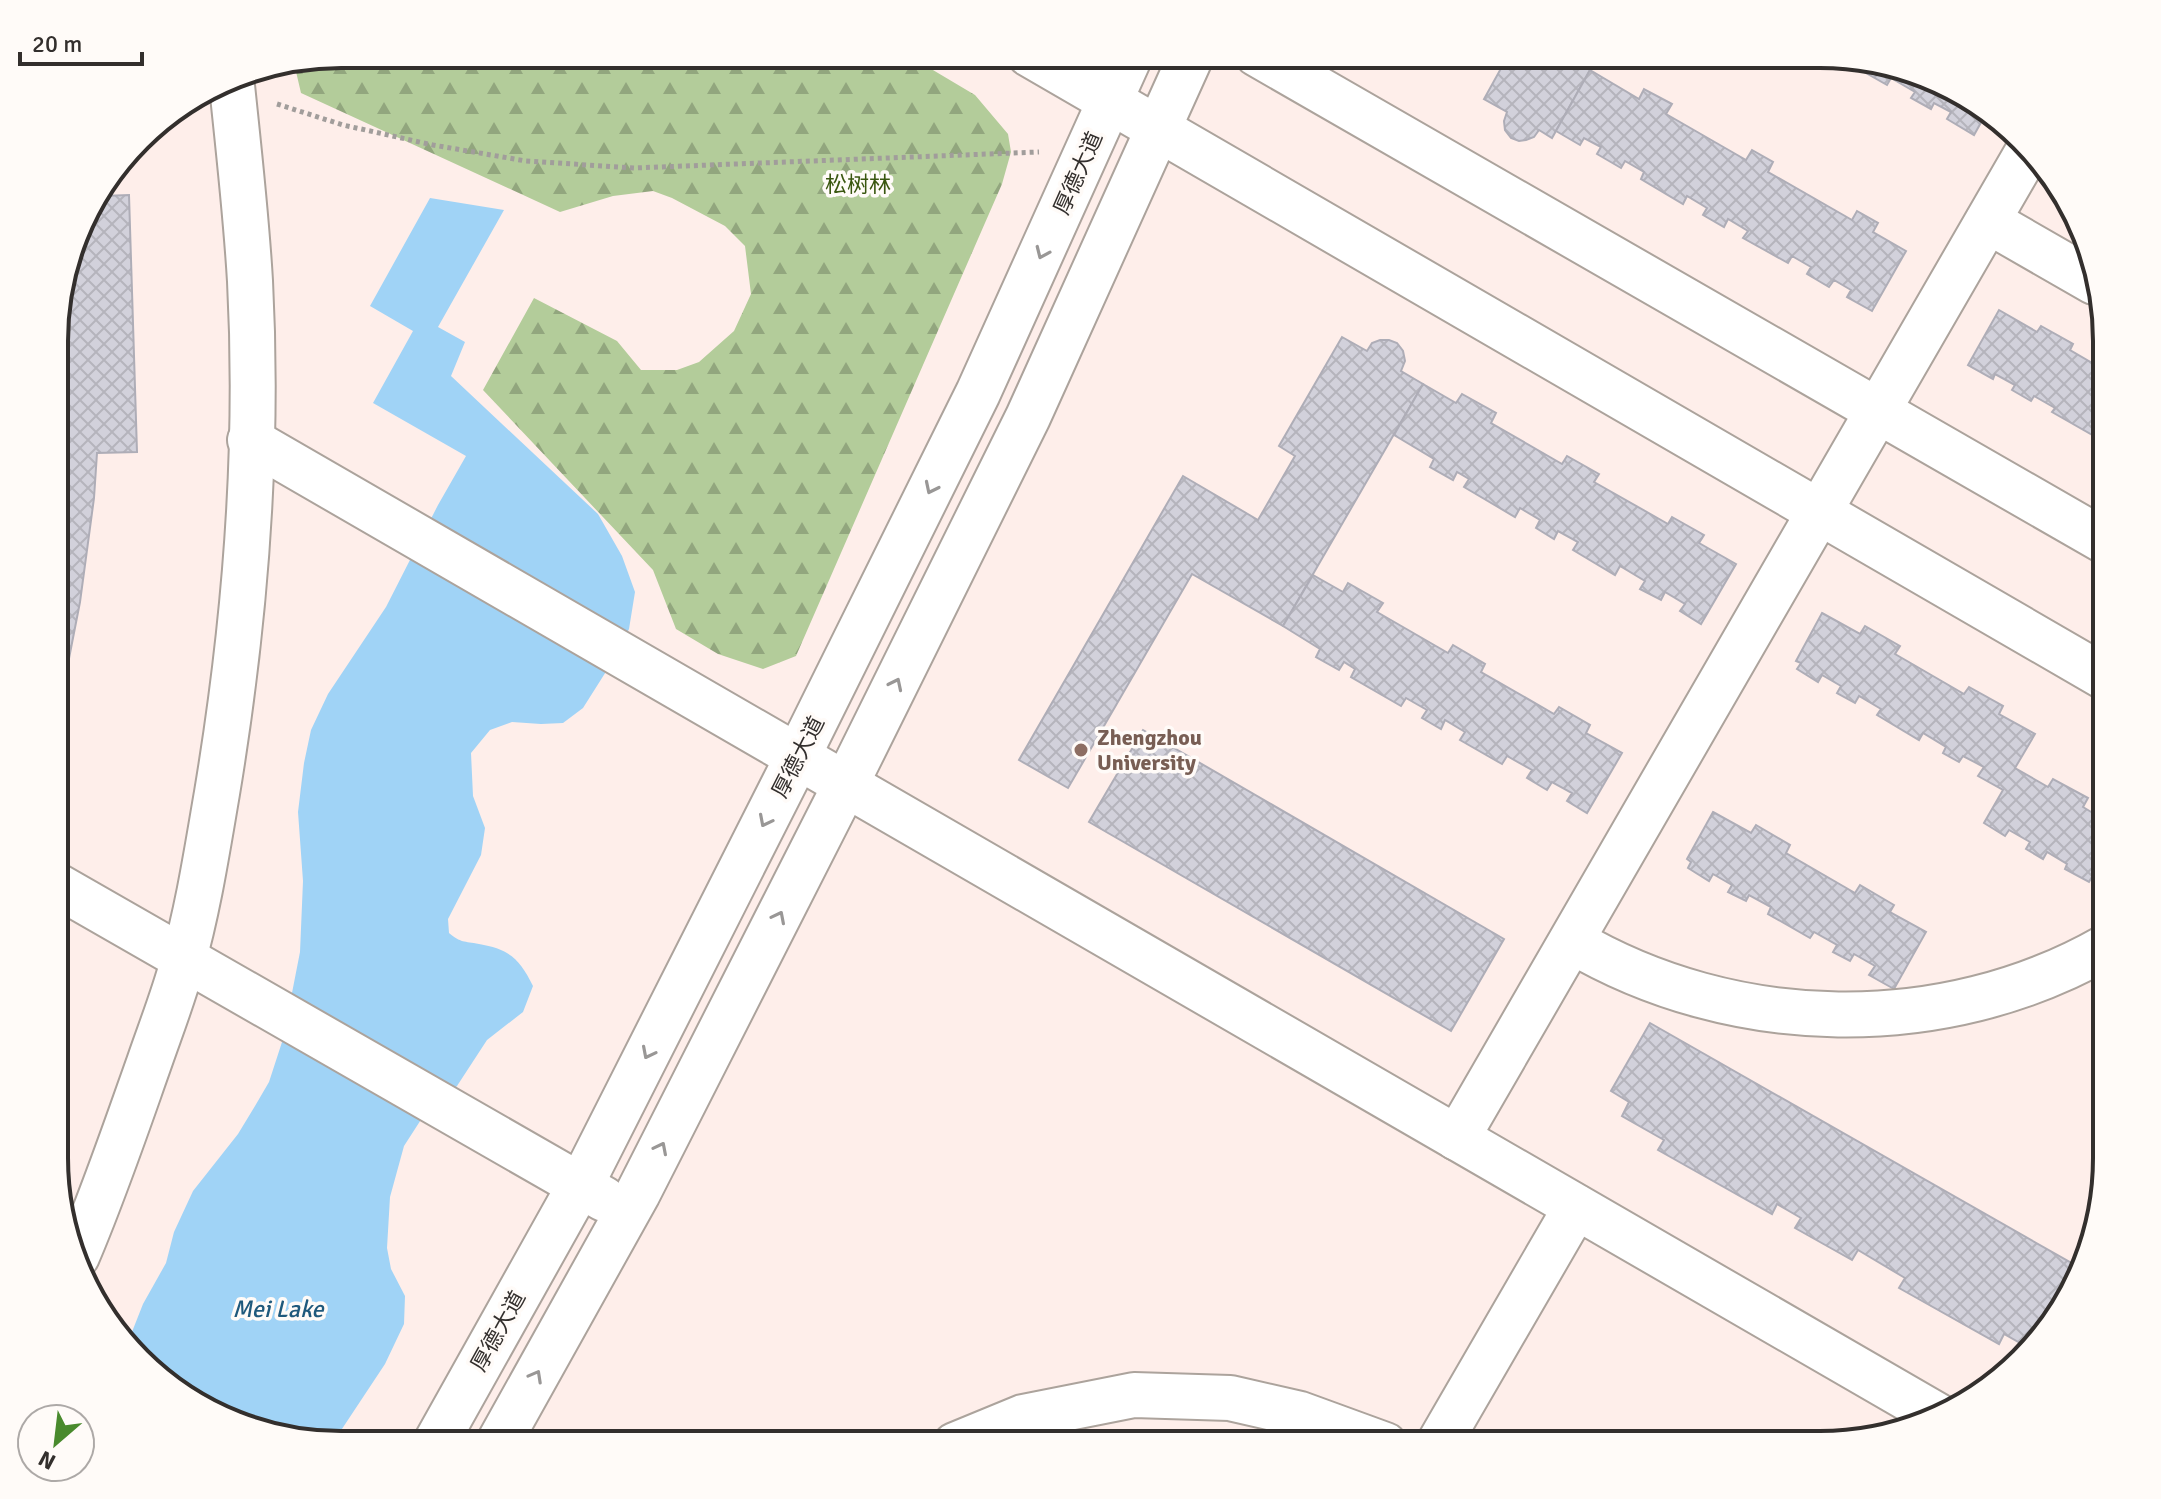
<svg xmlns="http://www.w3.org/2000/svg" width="2161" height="1499" font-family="Signika,'Noto Sans SC',sans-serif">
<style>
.education{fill:#feeeea}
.forest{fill:url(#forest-firs)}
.water{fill:#a0d3f6}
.building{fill:url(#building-cross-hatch);stroke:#aeadb7;stroke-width:2}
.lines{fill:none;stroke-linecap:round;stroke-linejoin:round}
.minor-casing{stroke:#aca39c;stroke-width:48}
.path{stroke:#a19d9b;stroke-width:5;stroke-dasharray:4 4;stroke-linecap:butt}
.minor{stroke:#fff;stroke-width:44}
.oneway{stroke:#999796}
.education-dot{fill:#8d6e63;stroke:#fffbf8;stroke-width:3}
.labels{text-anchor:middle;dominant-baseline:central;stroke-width:7;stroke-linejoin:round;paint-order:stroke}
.street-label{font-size:22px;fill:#332f2d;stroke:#fffbf8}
.park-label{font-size:22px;fill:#3a5710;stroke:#fffbf8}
.education-label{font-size:22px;font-weight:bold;fill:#785e54;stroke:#fffbf8;text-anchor:start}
.water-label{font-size:24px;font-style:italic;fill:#1f597c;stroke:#fffbf8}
.rim{fill:none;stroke:#332f2d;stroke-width:4}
</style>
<defs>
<pattern id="forest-firs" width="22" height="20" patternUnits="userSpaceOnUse" patternTransform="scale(2)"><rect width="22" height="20" fill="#b3cc9a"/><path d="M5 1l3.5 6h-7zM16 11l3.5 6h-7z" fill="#92a67e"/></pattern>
<pattern id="building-cross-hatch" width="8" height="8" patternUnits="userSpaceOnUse" patternTransform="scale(2)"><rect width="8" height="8" fill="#d2d1db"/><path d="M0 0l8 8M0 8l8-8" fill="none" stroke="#b5b4bc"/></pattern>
</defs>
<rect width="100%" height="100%" fill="#fffbf8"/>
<!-- education -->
<polygon class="education" points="341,54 1839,55 1913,69 1995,113 2069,198 2106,322 2106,1177 2092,1251 2048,1333 1948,1415 1821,1445 322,1444 248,1430 166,1386 92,1301 56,1195 56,304 84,213 151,125 231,76"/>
<!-- forest -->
<polygon class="forest" points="341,54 906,54 975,95 1008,134 1011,152 1002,184 796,656 763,669 718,654 676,629 653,570 483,390 534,298 617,341 641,370 677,370 699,362 734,331 751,294 745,246 725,226 672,198 653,191 613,196 560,212 301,93 294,63"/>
<!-- water -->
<path class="water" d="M430,198L504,210L438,327L465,342L451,376L598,514L622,556L635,592L629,629L614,659L583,708L563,723L541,724L512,722L490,730L471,753L473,796L485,828L481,855L448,919L449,933C461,943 464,941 479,944C509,949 520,959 533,986L523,1012L487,1040L457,1086L424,1115L404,1146L390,1197L387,1248L391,1269L405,1296L404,1324L385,1364L332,1444H322L248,1430L166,1386L128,1342L143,1304L166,1263L174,1232L193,1191L238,1134L255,1106L269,1082L283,1039L300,952L303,881L298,812L304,763L311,730L328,694L386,607L438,505L466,456L373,403L413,331L370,306Z"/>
<!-- building -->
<g class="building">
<polygon points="1509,54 1599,54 1552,138 1539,130 1534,137 1526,140 1519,141 1511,138 1505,130 1504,121 1507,112 1484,99"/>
<polygon points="1847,56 1913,69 1988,110 1974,135 1947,119 1951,112 1934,103 1931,109 1911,98 1915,92 1891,78 1887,85 1845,61"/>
<polygon points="1590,70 1639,99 1644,89 1672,104 1666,114 1746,160 1752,150 1773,162 1768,172 1852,220 1857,211 1878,223 1873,232 1906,251 1872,311 1847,297 1851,290 1834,280 1829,287 1807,274 1811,267 1792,256 1788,263 1743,238 1748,231 1728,219 1724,227 1703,215 1707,208 1687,196 1683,204 1641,179 1644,172 1625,161 1621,168 1597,154 1601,147 1584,138 1580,145 1556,131"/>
<polygon points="102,190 102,196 129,195 137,452 97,453 94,498 80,602 56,725 56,304 84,213"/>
<polygon points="1999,310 2037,332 2041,326 2073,344 2070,350 2106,371 2106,437 2098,432 2096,437 2052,412 2055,408 2034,396 2031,401 2012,390 2015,385 1995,374 1993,379 1968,365"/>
<polygon points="1342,337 1367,351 1372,343 1380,340 1389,340 1397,343 1403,351 1405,361 1401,371 1423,384 1283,626 1192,574 1068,788 1019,760 1183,476 1258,520 1295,456 1279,446"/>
<polygon points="1423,384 1456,403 1462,394 1496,413 1491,423 1562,464 1567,456 1599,474 1594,482 1668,524 1672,517 1704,535 1699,543 1736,564 1701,624 1680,611 1685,604 1665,592 1661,600 1640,589 1645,581 1620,566 1615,575 1573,550 1578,542 1558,531 1554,539 1536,528 1540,520 1520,508 1515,517 1464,487 1469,479 1457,472 1453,480 1430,467 1434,459 1394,435"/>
<polygon points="1313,575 1343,592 1348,583 1383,603 1377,612 1448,653 1453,645 1485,664 1481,672 1554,714 1559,707 1590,725 1586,733 1622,753 1587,813 1567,801 1572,793 1552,782 1547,790 1527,778 1532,770 1507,756 1502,764 1460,740 1465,732 1445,720 1441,729 1422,718 1427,710 1406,698 1401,706 1351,677 1355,669 1344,662 1339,670 1316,657 1320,649 1283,626"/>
<polygon points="1822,613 1860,634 1865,626 1900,646 1895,654 1964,694 1969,687 2003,706 1999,714 2035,734 2015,768 2048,787 2053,779 2088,798 2083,807 2106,821 2106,852 2089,882 2065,869 2067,864 2047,852 2043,859 2026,849 2030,842 2009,830 2005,836 1984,823 2003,790 1978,776 1984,767 1963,756 1959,762 1943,753 1946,747 1923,733 1919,740 1877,715 1881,709 1859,696 1855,703 1837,693 1841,686 1822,675 1818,682 1797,669 1801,663 1796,661"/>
<polygon points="1143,730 1504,939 1451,1031 1089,822"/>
<polygon points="1713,812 1751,833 1756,825 1790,845 1786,853 1855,893 1860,885 1894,905 1890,912 1926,932 1894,989 1869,975 1875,966 1854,954 1850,961 1833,952 1837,945 1814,932 1810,938 1768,914 1771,907 1749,895 1746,901 1728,892 1732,885 1713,874 1709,881 1688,868 1691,862 1687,859"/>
<polygon points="1650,1023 2082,1269 2048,1333 2023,1353 2027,1347 2004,1334 1999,1344 1899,1288 1905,1278 1858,1250 1852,1260 1795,1228 1801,1218 1777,1204 1772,1214 1658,1150 1664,1140 1622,1116 1629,1102 1611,1091"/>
</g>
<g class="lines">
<!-- minor casing -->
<g class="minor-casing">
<g id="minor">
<polyline points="1029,54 2106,678"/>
<polyline points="1257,54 2106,542"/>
<polyline points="1988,221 2094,282"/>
<polyline points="250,440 1940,1417"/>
<polyline points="56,885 604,1199"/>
<path d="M1572,941C1733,1036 1943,1040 2106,947"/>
<polyline points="1457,1138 2028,151"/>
<path d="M77,1256C104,1193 126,1128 149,1063C160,1031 173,998 182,965C198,910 207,851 217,793C245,625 259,452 250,281C246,212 238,144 231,76"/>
<polyline points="435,1444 590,1167 798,756 978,393 1131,54"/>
<polyline points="498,1444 638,1193 857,762 1028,417 1192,54"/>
<polyline points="955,1445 1023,1417 1134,1395 1230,1398 1300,1414 1385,1445"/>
<polyline points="1438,1445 1576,1207"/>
</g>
</g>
<!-- path -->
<polyline class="path" points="277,104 343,125 433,145 526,161 634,168 1039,152"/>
<!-- minor -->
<use href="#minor" class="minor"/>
</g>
<!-- one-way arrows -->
<defs><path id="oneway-chevron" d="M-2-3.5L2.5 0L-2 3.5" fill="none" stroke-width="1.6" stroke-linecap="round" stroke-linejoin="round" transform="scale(2)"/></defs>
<g class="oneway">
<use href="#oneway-chevron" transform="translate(1042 253) rotate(114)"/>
<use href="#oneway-chevron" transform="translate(931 488) rotate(116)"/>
<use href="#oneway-chevron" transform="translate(896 684) rotate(-64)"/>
<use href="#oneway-chevron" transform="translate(765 821) rotate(117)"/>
<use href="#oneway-chevron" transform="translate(779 917) rotate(-63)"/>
<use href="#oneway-chevron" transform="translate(648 1053) rotate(117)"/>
<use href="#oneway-chevron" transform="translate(661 1148) rotate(-63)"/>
<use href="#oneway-chevron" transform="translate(536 1376) rotate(-61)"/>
</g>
<!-- markers -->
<circle class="education-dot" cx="1081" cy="750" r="8"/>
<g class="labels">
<!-- street labels -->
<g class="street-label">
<text transform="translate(1078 173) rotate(-66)">厚德大道</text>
<text transform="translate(798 757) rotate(-63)">厚德大道</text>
<text transform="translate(498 1331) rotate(-61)">厚德大道</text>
</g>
<!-- park labels -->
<g class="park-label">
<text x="858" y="184">松树林</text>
</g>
<!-- education labels -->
<g class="education-label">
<text x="1097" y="737">Zhengzhou<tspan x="1097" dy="25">University</tspan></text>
</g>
<!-- water labels -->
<g class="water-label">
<text x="278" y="1309">Mei Lake</text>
</g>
</g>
<!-- crop -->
<path d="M0 0H2161V1499H0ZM341 68H1820A273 273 0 0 1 2093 341V1158A273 273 0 0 1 1820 1431H341A273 273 0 0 1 68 1158V341A273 273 0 0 1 341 68Z" fill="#fffbf8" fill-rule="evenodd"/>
<path class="rim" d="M341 68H1820A273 273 0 0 1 2093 341V1158A273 273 0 0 1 1820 1431H341A273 273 0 0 1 68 1158V341A273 273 0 0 1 341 68Z"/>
<!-- north arrow -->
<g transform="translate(56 1443) rotate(208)"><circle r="38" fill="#fffbf8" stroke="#ada9a7" stroke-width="2"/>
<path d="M0-6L14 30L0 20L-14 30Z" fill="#498a2d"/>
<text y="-12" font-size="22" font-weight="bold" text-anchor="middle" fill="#332f2d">N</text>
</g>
<!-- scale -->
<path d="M20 52v12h122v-12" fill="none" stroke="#332f2d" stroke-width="4"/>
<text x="32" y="52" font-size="24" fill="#332f2d" stroke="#fffbf8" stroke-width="6" paint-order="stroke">20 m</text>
</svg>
